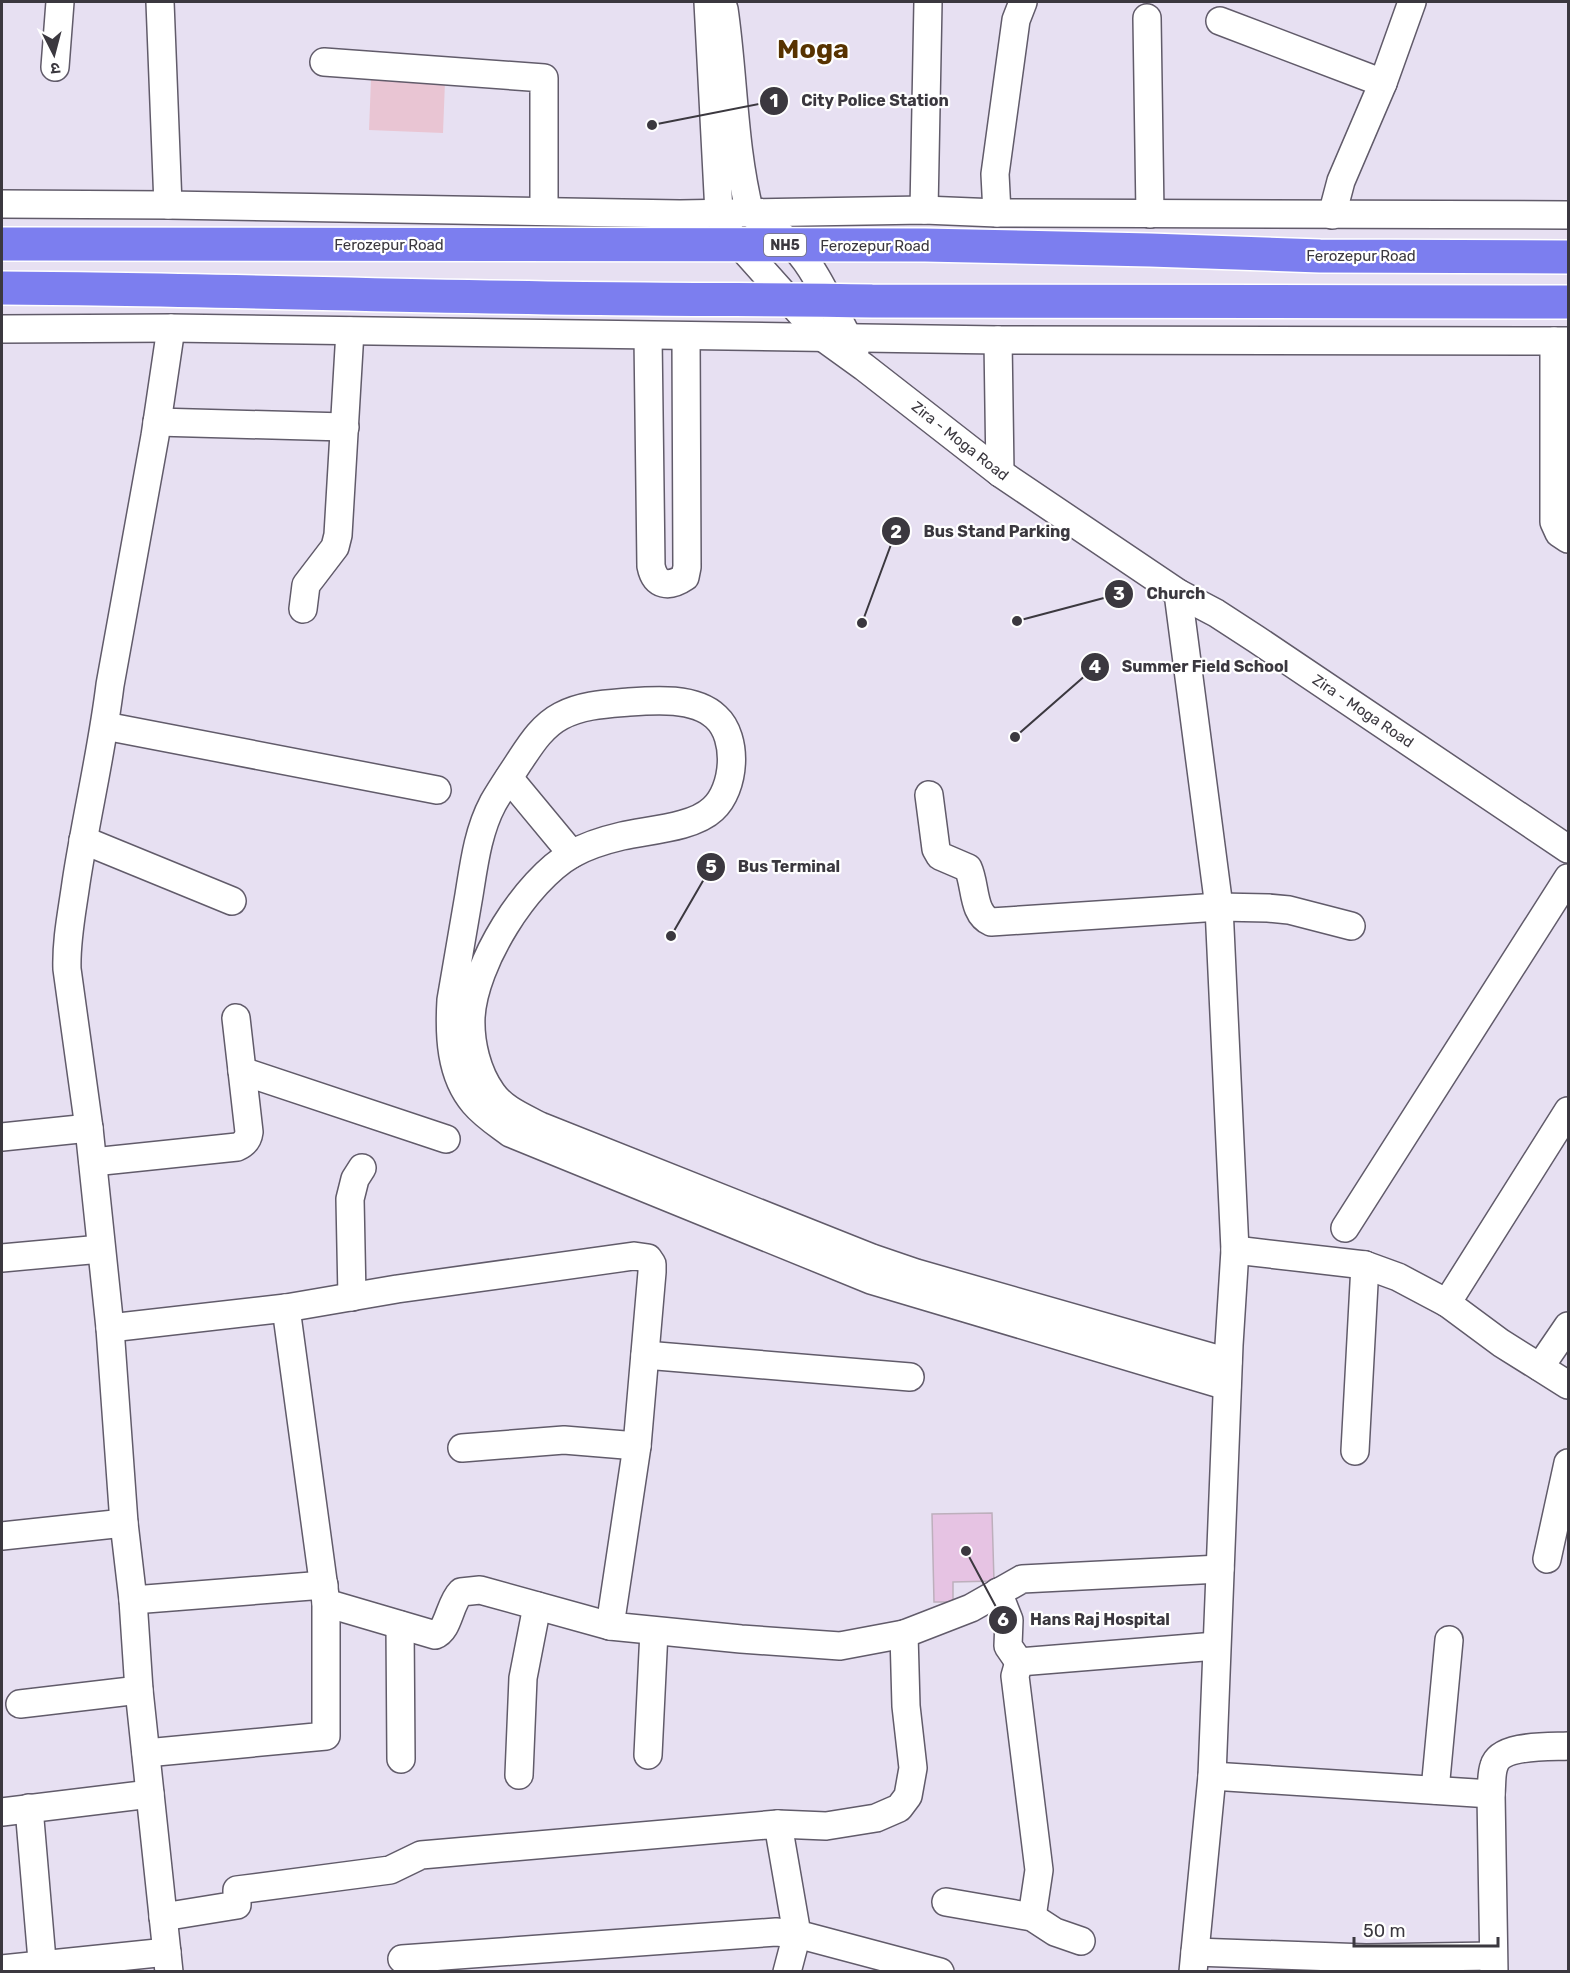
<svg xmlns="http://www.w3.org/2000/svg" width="1570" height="1973" font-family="Rubik,'Noto Sans Devanagari',sans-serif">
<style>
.green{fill:#e9c5d3}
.building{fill:#e6c3e3;stroke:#bdafbc;stroke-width:1.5}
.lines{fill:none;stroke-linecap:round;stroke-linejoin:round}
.minor-casing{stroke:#615b6a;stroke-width:30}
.minor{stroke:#fff;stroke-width:27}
.highway-bridge-casing{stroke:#fff;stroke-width:36;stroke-linecap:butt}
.highway-bridge{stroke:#7c7eef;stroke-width:33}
.labels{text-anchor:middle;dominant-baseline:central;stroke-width:4.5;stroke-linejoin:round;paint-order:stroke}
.shield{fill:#fff;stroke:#767479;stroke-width:1.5}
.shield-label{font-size:14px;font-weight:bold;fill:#3b383f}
.street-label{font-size:15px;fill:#3b383f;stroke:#fff}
.town-label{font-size:27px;font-weight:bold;fill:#583300;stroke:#fff}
.leader{fill:none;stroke:#3b383f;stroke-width:2}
.callout-dot{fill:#3b383f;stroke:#fff;stroke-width:2}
.mark-label{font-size:18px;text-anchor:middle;font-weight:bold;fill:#fff}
.callout-label{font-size:16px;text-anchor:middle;font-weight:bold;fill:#3b383f;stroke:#fff;stroke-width:4.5;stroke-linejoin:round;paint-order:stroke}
</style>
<rect width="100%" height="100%" fill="#e7e0f2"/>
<!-- green -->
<polygon class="green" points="371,79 445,82 443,133 369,130"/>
<!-- building -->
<polygon class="building" points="992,1513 994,1581 953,1582 953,1602 934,1602 932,1514"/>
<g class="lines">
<!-- minor casing -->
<g class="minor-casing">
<g id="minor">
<polyline points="160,2 168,205"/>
<polyline points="708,2 719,213 725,227 737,242 821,336 864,367 1000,473 1178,593 1216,613 1256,639 1568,849"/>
<path d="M724,9C734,77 733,146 750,213C766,224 782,234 795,248C818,271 837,320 855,350"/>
<polyline points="1147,18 1150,214"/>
<polyline points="1220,21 1383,83"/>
<polyline points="324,62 544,78 544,211"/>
<polyline points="55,67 60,2"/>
<polyline points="2,204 168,205 680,214 924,210 997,213 1568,215"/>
<polyline points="924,210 928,2"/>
<polyline points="997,213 995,174 1016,20 1023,2"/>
<polyline points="1332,215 1341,181 1383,83 1412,2"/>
<polyline points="2,329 171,328 998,340 1568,341"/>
<path d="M648,336L651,566C655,586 669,588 685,577L687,567L686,336"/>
<polyline points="998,340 1000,473"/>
<polyline points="1554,341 1554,522 1559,533 1568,539"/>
<polyline points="157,422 345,427"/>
<polyline points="1178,593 1219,907 1235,1250 1229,1345 1212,1776 1193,1972"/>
<polyline points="303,609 306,585 335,547 338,535 350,331"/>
<polyline points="105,726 437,790"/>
<polyline points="509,778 572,854"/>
<path d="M929,795L936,849L940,856L968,868C976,885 972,914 991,922L1219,907L1268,908L1289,910L1351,926"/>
<polyline points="83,840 232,901"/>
<polyline points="242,1071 446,1139"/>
<polyline points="2,1137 89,1128"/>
<path d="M93,1162L237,1147C244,1144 248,1140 249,1132L236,1018"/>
<polyline points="1345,1228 1568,878"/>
<polyline points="1235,1250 1365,1265 1398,1277 1447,1303 1501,1343 1568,1385"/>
<polyline points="2,1258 101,1249"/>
<polyline points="352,1297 350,1199 355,1179 362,1168"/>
<polyline points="1447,1303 1568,1111"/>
<path d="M286,1308L326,1603L435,1635C449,1630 449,1604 461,1592L480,1590L610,1626"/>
<polyline points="110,1328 286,1308 397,1289 634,1256 648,1258 652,1264 652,1272 637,1446 610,1626 741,1639 840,1646 904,1634 971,1608 1022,1579 1220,1569"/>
<polyline points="645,1355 910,1377"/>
<polyline points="1540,1367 1568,1326"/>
<path d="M1227,1386L871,1280L510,1133C498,1124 484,1115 474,1103C450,1075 449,1035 451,1000C457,965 463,930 469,895C474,864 478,831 493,803C501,789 510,776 519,762C531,744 542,726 561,716C582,705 605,704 629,702C655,700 695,697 716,717C739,738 735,789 713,809C693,828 648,830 622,836C605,840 586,846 572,854C525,881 474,964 471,1017C470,1043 477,1072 492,1093C503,1109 523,1117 540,1126L872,1258L916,1273L1228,1362"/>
<polyline points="462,1448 564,1440 637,1446"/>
<polyline points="1355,1451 1365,1265"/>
<polyline points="2,1536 124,1523"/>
<polyline points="1547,1559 1568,1463"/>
<polyline points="998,1592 1009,1620 1008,1646 1019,1662"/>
<polyline points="133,1600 324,1585"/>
<polyline points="400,1625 401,1759"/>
<polyline points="1019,1662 1015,1676 1039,1870 1032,1917"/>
<polyline points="1019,1662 1216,1646"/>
<polyline points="20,1704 139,1690"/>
<polyline points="146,1753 326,1736 326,1603"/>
<polyline points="648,1755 654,1631"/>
<polyline points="519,1775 523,1678 537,1606"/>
<polyline points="1212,1776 1491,1794"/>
<polyline points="1435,1790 1449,1640"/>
<polyline points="29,1808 43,1972"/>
<polyline points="2,1812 150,1794"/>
<polyline points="778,1824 826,1826 876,1818 899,1808 908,1796 913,1768 906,1706 904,1634"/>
<polyline points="946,1902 1032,1917 1055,1932 1081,1941"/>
<polyline points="163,1917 237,1905 237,1890 390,1870 421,1855 778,1824 797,1934 940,1972"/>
<polyline points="1195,1952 1366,1958 1493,1956"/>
<polyline points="402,1959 776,1932 797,1934 787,1972"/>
<polyline points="2,1969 167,1952"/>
<path d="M169,1972L139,1690L133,1600L124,1523L110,1328L89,1128L67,969C66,940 72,912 76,883C86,817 102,751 110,685L155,436L171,328"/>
<path d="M1494,1972L1491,1794C1492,1785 1491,1774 1494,1766C1500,1744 1550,1747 1568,1746"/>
</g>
</g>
<!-- minor -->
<use href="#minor" class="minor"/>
<!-- highway-bridge casing -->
<g class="highway-bridge-casing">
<g id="highway-bridge">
<polyline points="2,244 925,245 1150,250 1320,256 1568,257"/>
<path d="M2,288C216,289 430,298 645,299C721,300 796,299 872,301L1568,302"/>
</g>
</g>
<!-- highway-bridge -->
<use href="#highway-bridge" class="highway-bridge"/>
</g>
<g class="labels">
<!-- shield labels -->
<rect class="shield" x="764" y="234" width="42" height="22" rx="4.5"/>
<g class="shield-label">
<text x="785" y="245">NH5</text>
</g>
<!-- street labels -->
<g class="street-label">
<text x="389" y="245">Ferozepur Road</text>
<text x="875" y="246">Ferozepur Road</text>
<text x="1361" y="256">Ferozepur Road</text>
<text transform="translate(960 441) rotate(38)">Zira - Moga Road</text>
<text transform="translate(1363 711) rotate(34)">Zira - Moga Road</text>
</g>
<!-- town labels -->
<g class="town-label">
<text x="813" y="49">Moga</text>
</g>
</g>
<!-- callouts -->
<path class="leader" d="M652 125L774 101M862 623L896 531M1017 621L1119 594M1015 737L1095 667M671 936L711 867M966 1551L1003 1620"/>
<g class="callout-dot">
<circle cx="652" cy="125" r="6"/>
<circle cx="862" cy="623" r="6"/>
<circle cx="1017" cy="621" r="6"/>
<circle cx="1015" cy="737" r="6"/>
<circle cx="671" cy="936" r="6"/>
<circle cx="966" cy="1551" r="6"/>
<circle cx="774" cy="101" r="15"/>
<circle cx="896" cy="531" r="15"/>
<circle cx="1119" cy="594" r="15"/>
<circle cx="1095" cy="667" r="15"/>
<circle cx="711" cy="867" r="15"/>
<circle cx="1003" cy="1620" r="15"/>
</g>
<g class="mark-label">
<text x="774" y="107">1</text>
<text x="896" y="538">2</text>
<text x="1119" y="600">3</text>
<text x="1095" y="673">4</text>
<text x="711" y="873">5</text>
<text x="1003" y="1626">6</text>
</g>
<g class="callout-label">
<text x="875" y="106">City Police Station</text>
<text x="997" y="537">Bus Stand Parking</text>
<text x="1176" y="599">Church</text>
<text x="1205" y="672">Summer Field School</text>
<text x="789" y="872">Bus Terminal</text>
<text x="1100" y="1625">Hans Raj Hospital</text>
</g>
<!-- border -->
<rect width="1570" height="1973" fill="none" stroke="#3b383f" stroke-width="6"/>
<!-- north arrow -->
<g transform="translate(54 54) rotate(174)" stroke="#ffffff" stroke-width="4.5" paint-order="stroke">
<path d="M0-4.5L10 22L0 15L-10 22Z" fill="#3b383f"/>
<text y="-9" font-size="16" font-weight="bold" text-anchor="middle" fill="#3b383f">उ</text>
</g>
<!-- scale -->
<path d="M1354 1937v9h144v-9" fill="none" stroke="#3b383f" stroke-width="3"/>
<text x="1363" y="1937" font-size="18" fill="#3b383f" stroke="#ffffff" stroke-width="4.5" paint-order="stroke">50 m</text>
</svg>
